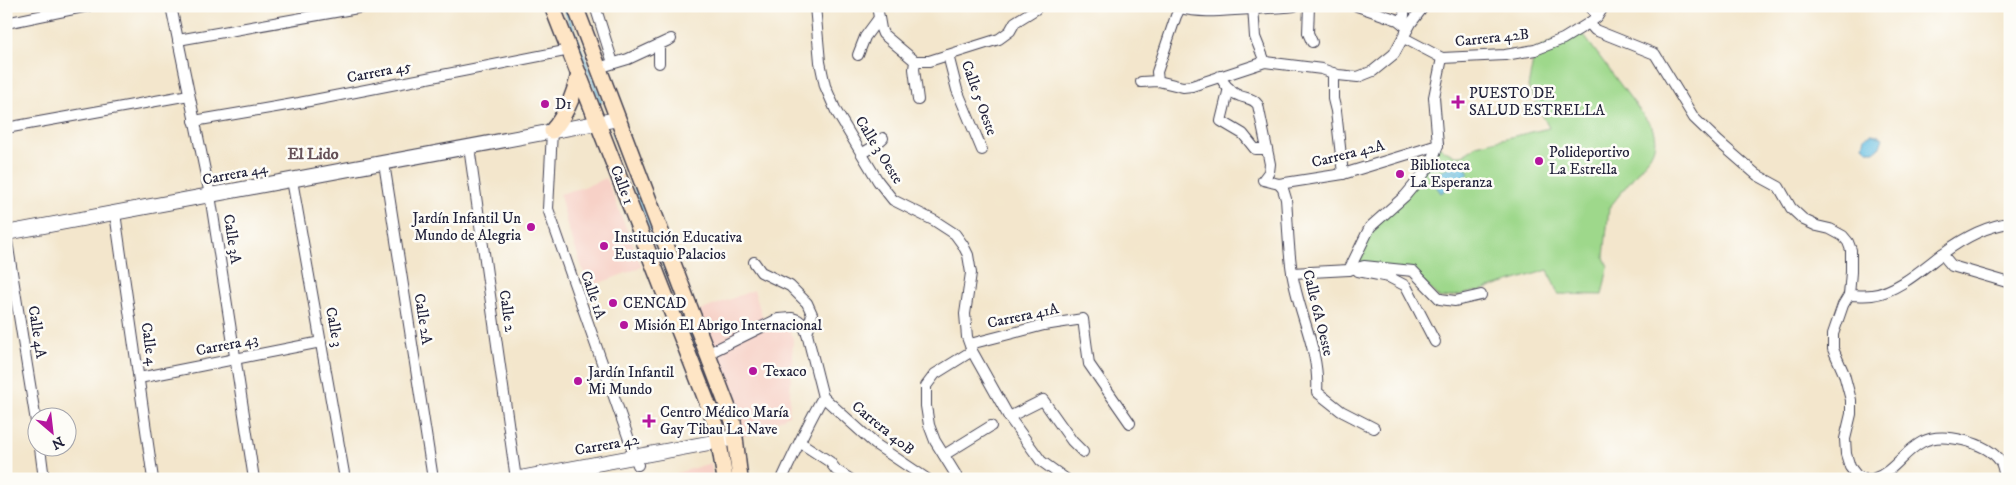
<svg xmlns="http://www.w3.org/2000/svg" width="2016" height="485" font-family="'IM FELL DW Pica',serif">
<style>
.built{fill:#f7d1c7}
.park{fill:#9ed88b;stroke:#607d63}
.water{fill:url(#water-ripples);stroke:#43708e}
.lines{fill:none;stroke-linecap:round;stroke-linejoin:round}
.stream{stroke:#64bee2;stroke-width:2.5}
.minor-casing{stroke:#413f51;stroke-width:12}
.tertiary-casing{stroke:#413f51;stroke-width:16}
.secondary-casing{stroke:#413f51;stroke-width:18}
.minor{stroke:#fff;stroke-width:10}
.tertiary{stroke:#fff;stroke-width:14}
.secondary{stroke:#fee5c5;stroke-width:15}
.poi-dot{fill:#b5179e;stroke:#fdfcf7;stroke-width:2}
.labels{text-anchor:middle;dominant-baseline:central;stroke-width:5;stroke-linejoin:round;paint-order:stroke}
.street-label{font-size:15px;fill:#22223b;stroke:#fdfcf7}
.poi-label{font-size:15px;fill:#22223b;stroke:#fdfcf7;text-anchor:start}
.neighbourhood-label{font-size:16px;font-weight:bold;fill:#655057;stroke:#fdfcf7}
</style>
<defs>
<pattern id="water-ripples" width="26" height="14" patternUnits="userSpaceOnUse" patternTransform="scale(1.25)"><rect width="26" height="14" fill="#64bee2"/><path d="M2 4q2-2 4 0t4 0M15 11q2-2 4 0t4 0" fill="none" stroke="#529ab8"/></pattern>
</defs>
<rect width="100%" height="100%" fill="#fdfcf7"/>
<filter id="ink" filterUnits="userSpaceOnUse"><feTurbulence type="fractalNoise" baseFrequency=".02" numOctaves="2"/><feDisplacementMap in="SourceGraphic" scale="10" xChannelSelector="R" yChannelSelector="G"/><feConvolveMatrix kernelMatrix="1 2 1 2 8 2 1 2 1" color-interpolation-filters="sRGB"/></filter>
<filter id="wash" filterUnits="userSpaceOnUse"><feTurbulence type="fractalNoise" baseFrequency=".0096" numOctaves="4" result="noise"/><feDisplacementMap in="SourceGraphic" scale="20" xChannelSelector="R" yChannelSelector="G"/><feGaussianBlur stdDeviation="1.12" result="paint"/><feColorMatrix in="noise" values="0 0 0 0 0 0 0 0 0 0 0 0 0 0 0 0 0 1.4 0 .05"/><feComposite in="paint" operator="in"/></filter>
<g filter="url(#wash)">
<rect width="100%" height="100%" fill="#f3e6cc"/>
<!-- built -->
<g class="built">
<polygon points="606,178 642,267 589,287 567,225 560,194 587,186"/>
<polygon points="754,290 765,325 784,318 793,338 789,415 753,434 735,438 692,314"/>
<polygon points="711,463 713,479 678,479 677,473"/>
</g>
<!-- park -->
<path class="park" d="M1579,29L1652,127C1656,138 1656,146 1650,156L1609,208L1604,257L1608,267L1602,295L1558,294L1548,270L1479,291L1440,299L1413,271L1349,270L1370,227L1405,196L1438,145C1451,157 1463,160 1476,145L1549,128L1528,87L1535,50Z"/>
<!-- water -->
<g class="water">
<polygon points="1872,134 1878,135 1883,138 1880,147 1875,151 1868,151 1863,146 1865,137"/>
<polygon points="1460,159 1469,173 1441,193 1431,179"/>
</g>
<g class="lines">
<!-- stream -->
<g class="stream">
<polyline points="564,6 601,102"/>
<polyline points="614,133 724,423"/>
</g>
</g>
</g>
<g filter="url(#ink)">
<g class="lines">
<!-- minor casing -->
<g class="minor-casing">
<g id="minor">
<polyline points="171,6 210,195 254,479"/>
<polyline points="595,6 613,63"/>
<polyline points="815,6 820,62 825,86 836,111 878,181 893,200 935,221 955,234 963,245 968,255 971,273 965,314 967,337 972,351 1009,417 1041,461 1066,479"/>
<polyline points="877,6 881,29 883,34 915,61 914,69 918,100"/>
<polyline points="1253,6 1255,37 1265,62"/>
<polyline points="1309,6 1308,33 1312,42"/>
<polyline points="1357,6 1398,20 1408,28"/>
<polyline points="1590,6 1597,17"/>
<path d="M1180,8C1204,14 1227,10 1251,9C1265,8 1279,8 1294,6"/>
<polyline points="6,23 88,6"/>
<polyline points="1589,23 1595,30 1655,54 1694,118 1719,142 1757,175 1779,187 1791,208 1804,220 1817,226 1830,229 1843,236 1848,242 1851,250 1851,272 1849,295 1843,305 1833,334 1833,349 1844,374 1851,400 1851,414 1845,439 1846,454 1850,467 1857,476 1865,479"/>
<polyline points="1403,24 1405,6"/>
<polyline points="1404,38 1442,58 1505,55 1535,50 1563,39 1589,23 1597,17 1604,6"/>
<polyline points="178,40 369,6"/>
<polyline points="658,45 659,49 659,63"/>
<polyline points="858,55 865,37 879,18"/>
<polyline points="948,55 957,90 982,150"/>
<polyline points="915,61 929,61 999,39 1010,31 1015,22 1036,9 1034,6"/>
<polyline points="598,68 628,59 671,39"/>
<polyline points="1333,73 1333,99 1336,111 1343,174"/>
<path d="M1220,76C1224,84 1231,93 1240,96C1248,99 1253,98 1258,105L1270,164L1269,172L1263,180L1279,184L1343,174L1438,145"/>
<polyline points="1158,81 1157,72 1176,16 1181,6"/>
<polyline points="1141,82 1158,81 1183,87 1192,86 1265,62 1322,69 1338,75 1358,77 1373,71 1394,54 1411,23 1424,6"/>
<polyline points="1229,88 1221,121 1243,134 1255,149 1267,149"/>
<polyline points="194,121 299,103 570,50"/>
<polyline points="6,128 189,95"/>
<polyline points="552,131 548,209 638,465"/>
<polyline points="469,147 516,479"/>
<polyline points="863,153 873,147 883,138"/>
<polyline points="384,163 433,479"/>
<polyline points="292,180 345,479"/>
<path d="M1279,184L1283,189L1286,199C1288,223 1288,248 1292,272C1298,313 1320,350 1317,392L1341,411L1374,428"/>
<polyline points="115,213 153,479"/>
<polyline points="6,235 38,434"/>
<path d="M1942,254C1962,239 1984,226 2010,223"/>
<polyline points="754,262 761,272 790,286 807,303 812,314 807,334"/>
<polyline points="1349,270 1370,227 1405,196 1430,166 1438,145 1434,97 1442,58"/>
<polyline points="1358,271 1389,277 1406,286 1435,342"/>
<polyline points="1292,273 1349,270 1364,266 1413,271 1440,299 1455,301 1481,295"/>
<path d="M1849,295C1856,295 1864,296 1872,295C1897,292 1922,269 1942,254L1952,266L2010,283"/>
<polyline points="970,344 1044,325 1083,319 1089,364 1130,423"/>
<polyline points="707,354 778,319 792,318 798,320 803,324 807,334 823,397 875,444 927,479"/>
<polyline points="139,378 321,342"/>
<polyline points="1009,417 1043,400 1072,441 1083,452"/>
<polyline points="801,443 830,462 836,470 850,479"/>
<polyline points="40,448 44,479"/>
<polyline points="944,455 991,426"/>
<polyline points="588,465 592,479"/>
<path d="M782,479C795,451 808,423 823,397"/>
<polyline points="954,479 956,475 935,441 929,425 926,406 926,386 935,374 972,351"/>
<path d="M1873,479C1894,472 1903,452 1922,442C1942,431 1986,442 2000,461C2003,465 2004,473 2005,479"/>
</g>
</g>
<!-- tertiary casing -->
<g class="tertiary-casing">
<g id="tertiary">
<polyline points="6,233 618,119"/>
<polyline points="515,479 730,439"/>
</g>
</g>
<!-- secondary casing -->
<g class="secondary-casing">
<g id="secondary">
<polyline points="552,6 716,425 725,479"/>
<polyline points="575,6 733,421 740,479"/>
<path d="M552,131C566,115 574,95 579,74"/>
</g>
</g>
<!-- minor -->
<use href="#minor" class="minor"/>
<!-- tertiary -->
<use href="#tertiary" class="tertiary"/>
<!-- secondary -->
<use href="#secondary" class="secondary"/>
</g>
</g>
<!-- markers -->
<g class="poi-dot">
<path d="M1455.5 94.5h5v5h5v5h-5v5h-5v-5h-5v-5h5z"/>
<circle cx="545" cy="104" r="5"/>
<circle cx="1539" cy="161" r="5"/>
<circle cx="1400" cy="174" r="5"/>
<circle cx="531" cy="227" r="5"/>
<circle cx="604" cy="246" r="5"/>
<circle cx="613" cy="303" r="5"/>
<circle cx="624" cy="325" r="5"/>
<circle cx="753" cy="371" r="5"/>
<circle cx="578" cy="381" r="5"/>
<path d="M646.5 413.5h5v5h5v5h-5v5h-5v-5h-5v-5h5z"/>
</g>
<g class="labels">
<!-- street labels -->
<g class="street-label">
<text transform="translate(1492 38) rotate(-6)">Carrera 42B</text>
<text transform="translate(379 72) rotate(-11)">Carrera 45</text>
<text transform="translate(979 98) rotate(70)">Calle 5 Oeste</text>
<text transform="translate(879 150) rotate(58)">Calle 3 Oeste</text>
<text transform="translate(1348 154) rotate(-14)">Carrera 42A</text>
<text transform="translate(235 174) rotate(-11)">Carrera 44</text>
<text transform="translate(622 185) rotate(69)">Calle 1</text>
<text transform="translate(232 239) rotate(81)">Calle 3A</text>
<text transform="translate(593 295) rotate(71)">Calle 1A</text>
<text transform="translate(507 311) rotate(82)">Calle 2</text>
<text transform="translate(1318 313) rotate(76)">Calle 6A Oeste</text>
<text transform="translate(1023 316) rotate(-12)">Carrera 41A</text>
<text transform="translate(423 319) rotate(81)">Calle 2A</text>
<text transform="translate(334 327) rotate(80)">Calle 3</text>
<text transform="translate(37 332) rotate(81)">Calle 4A</text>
<text transform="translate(149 344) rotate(82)">Calle 4</text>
<text transform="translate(227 345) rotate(-11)">Carrera 43</text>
<text transform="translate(883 428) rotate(39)">Carrera 40B</text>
<text transform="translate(607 445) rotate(-10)">Carrera 42</text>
</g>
<!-- poi labels -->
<g class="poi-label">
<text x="1469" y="93">PUESTO DE<tspan x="1469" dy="17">SALUD ESTRELLA</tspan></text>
<text x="555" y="104">D1</text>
<text x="1549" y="152">Polideportivo<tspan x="1549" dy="17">La Estrella</tspan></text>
<text x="1410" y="165">Biblioteca<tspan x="1410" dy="17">La Esperanza</tspan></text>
<text x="521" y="218" text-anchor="end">Jardín Infantil Un<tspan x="521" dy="17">Mundo de Alegria</tspan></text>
<text x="614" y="237">Institución Educativa<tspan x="614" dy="17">Eustaquio Palacios</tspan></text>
<text x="623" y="303">CENCAD</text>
<text x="634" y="325">Misión El Abrigo Internacional</text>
<text x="763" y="371">Texaco</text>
<text x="588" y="372">Jardín Infantil<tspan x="588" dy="17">Mi Mundo</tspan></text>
<text x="660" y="412">Centro Médico María<tspan x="660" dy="17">Gay Tibau La Nave</tspan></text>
</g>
<!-- neighbourhood labels -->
<g class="neighbourhood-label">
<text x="313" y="154">El Lido</text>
</g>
</g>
<!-- margin -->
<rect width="2016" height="485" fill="none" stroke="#fdfcf7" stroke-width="25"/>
<!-- north arrow -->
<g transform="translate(52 432) rotate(152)"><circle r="24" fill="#fdfcf7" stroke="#a5a5ac"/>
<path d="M0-4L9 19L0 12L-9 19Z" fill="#b5179e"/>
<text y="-8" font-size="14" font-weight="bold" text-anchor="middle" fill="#22223b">N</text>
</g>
</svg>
